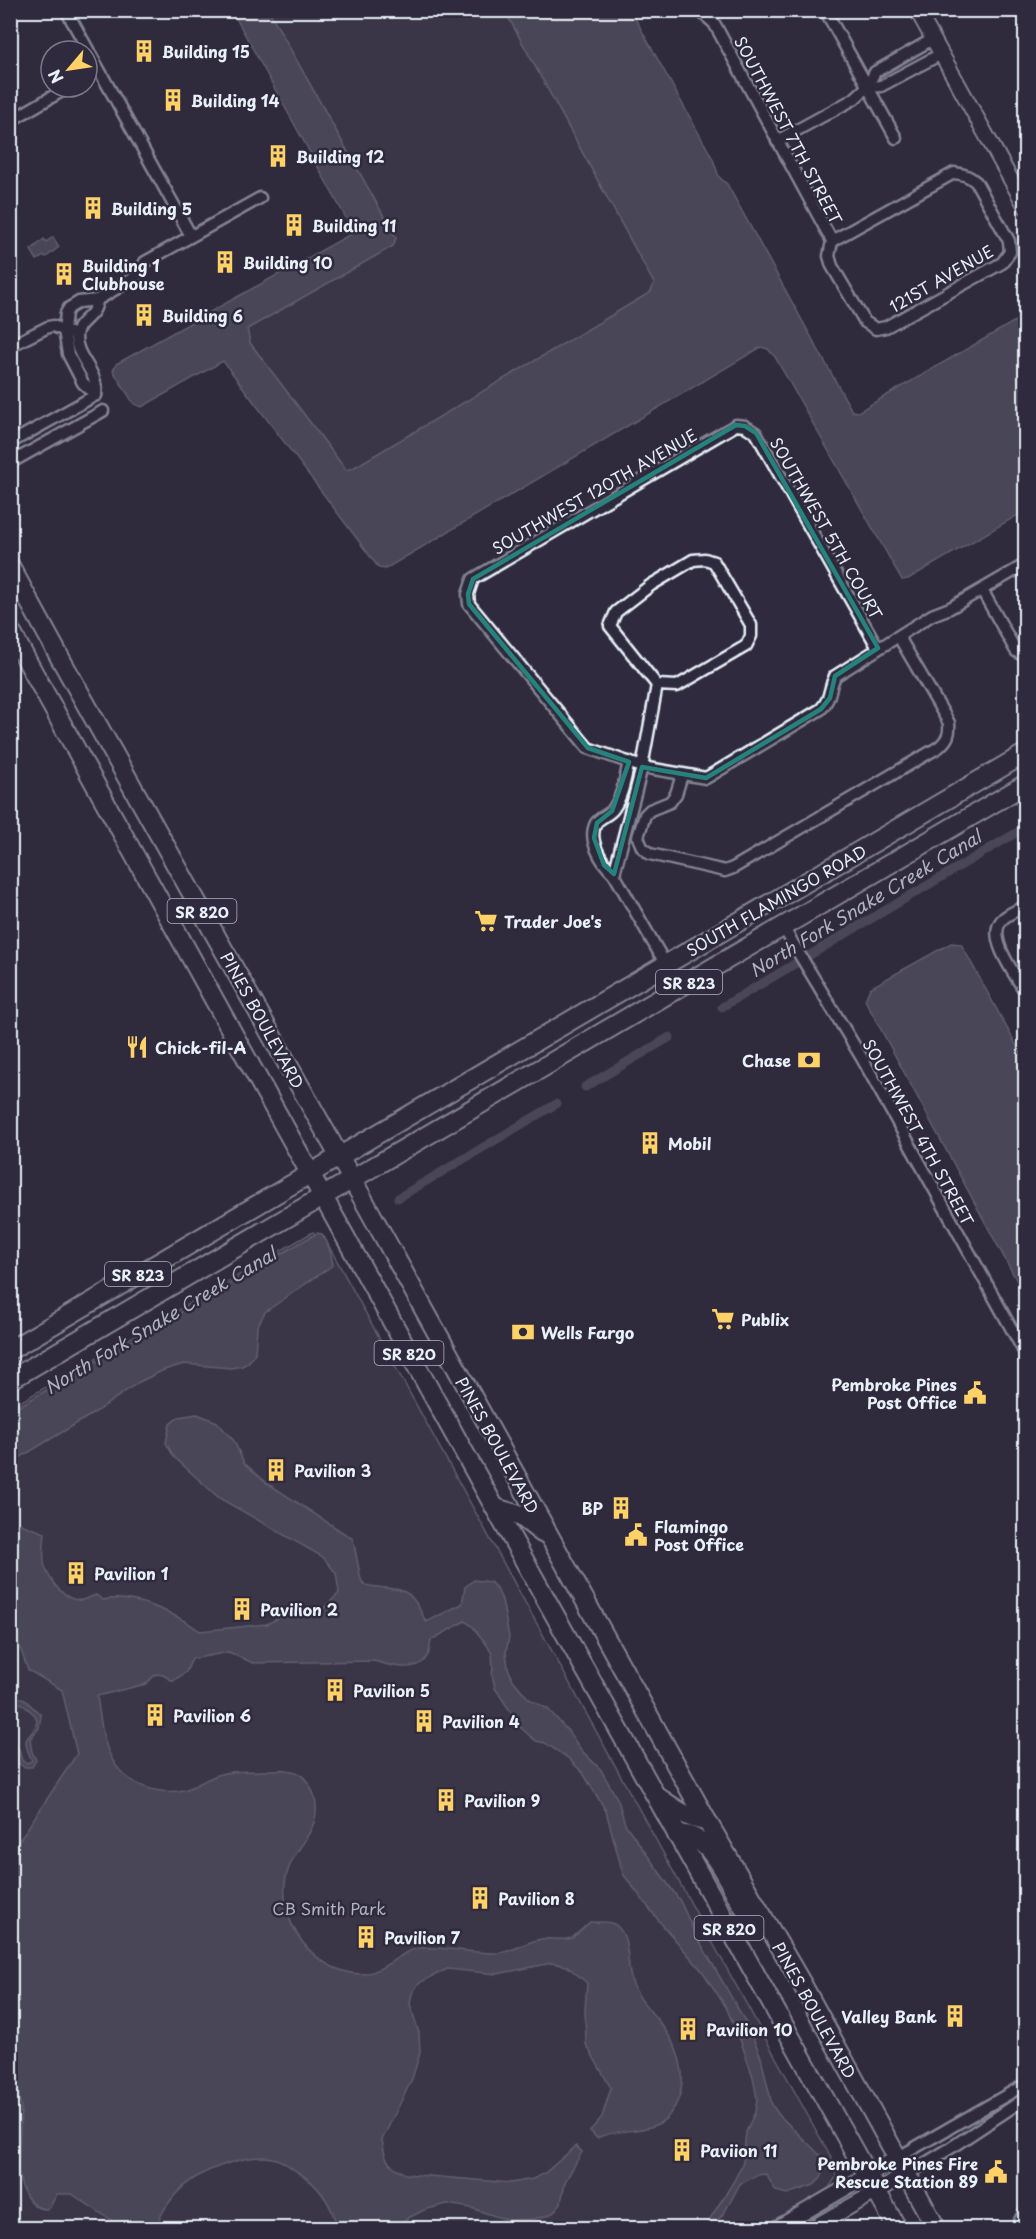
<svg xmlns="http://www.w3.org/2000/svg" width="1036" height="2239" font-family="'Playpen Sans',sans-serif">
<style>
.green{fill:#464455;stroke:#979aa6;stroke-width:1.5}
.water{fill:#696978;stroke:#9c9fab;stroke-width:1.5}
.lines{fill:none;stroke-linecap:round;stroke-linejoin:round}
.canal{stroke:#696978;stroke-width:9}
.street-casing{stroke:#e8f1f8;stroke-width:15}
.secondary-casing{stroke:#e8f1f8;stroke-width:18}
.highway-casing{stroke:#e8f1f8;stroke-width:22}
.street{stroke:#2f2a3d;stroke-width:10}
.secondary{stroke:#2f2a3d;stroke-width:14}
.highway{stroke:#2f2a3d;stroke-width:18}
.marked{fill:none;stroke:#25827c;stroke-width:4.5;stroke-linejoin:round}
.labels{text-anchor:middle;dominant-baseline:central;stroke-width:5;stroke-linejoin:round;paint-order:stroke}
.shield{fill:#2f2a3d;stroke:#b0b5c0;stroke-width:1.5}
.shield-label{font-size:15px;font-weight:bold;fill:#e8f1f8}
.poi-label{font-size:16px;font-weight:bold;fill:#e8f1f8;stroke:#2f2a3d;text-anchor:start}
.street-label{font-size:16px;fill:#e8f1f8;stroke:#2f2a3d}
.park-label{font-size:16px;fill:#afb4bf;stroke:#2f2a3d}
.water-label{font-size:18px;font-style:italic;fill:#afb4be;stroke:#2f2a3d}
</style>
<rect width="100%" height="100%" fill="#2f2a3d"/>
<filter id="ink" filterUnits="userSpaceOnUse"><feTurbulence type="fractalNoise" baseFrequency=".0167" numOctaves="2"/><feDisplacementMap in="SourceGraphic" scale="12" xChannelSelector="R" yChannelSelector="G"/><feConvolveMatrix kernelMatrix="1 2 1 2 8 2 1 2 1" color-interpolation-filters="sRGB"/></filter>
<g filter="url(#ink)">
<!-- green -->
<g class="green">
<polygon points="269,11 505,11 654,283 651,292 353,469 346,470 250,343 247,329 393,246 396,238"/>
<polygon points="313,1232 326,1241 834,2163 836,2177 829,2188 760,2228 11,2228 10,1408"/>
</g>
<!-- water -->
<g class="water">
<polygon points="232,11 269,11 396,238 393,246 247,329 250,343 346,470 353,468 651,292 654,283 505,11 631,11 713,159 719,177 727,184 852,411 858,412 1022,317 1025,317 1025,511 908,579 902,580 775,357 768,349 761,347 385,569 379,568 223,361 142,407 134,404 113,371 116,364 351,234 352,229"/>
<polygon points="53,237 59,247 46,257 44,256 37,260 31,250 44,239 46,242"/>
<polygon points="951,943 961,944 1025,1061 1025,1296 865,1000 870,988"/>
<path d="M317,1233L322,1234C329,1243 331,1254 333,1265L265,1312L257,1327L255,1353L248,1363L242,1366L231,1368L184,1364L164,1370L139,1382L94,1413L11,1463V1411Z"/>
<path d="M197,1414L217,1422L234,1441L244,1463L267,1483L353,1539L361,1580L365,1585C404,1593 407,1581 426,1622L462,1604L465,1587L474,1580L490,1582L497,1589L502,1600L509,1637L506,1652L508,1668L513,1680L529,1699L548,1709L568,1731L581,1750L601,1770L618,1800L625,1824L680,1901L695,1933L750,2030L761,2057L772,2105L779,2115L820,2155L823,2172L821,2178L814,2185L787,2194L776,2191L766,2174L757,2175L740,2184L724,2213L711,2228H701L706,2225L734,2181L743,2162L746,2132L755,2112L757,2099L753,2077L741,2042L726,2007L703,1972L659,1921L623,1874L606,1811L583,1773L569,1759L545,1743L536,1741L521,1728L495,1688L492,1675L493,1668L492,1654L487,1645L473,1627L465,1621L431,1640C430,1645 430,1651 428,1655C419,1674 390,1666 374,1661L253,1663L229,1652L192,1659L186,1672L173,1681L163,1675L156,1674L146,1684L97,1696C100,1715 102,1740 111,1757C124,1784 156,1796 184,1790C198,1786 208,1777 221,1774C234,1770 249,1772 262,1771C273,1770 287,1768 298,1773C306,1778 311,1786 314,1795C325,1830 292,1847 286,1877C277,1922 313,1971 359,1974C383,1975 401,1949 421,1948C446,1946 472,1954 498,1953C513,1952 526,1942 541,1939C551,1938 562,1941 572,1938L590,1922C599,1923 610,1920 617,1926C631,1938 626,1966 632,1982C638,2000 653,2013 663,2027C683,2054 691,2088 669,2115C654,2135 619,2127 597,2138L590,2131L602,2117L611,2088L586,2044L585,2010L587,1983L567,1966L552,1963L497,1974L447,1969L419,1983L412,1993L410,2004L419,2033L420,2053L412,2079L382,2140L385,2156L390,2164L405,2174L511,2183L533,2179L545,2173L576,2146L582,2152L565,2182L561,2203L553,2213L546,2216L533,2219L507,2220L471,2208L447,2204L424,2210L389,2228H337C332,2203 318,2184 296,2171C288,2166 282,2159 272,2158C248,2153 201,2170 183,2187C170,2198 161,2214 155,2228H123L72,2194H57L50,2207L46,2209C28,2209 20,2186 18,2170L21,2107L17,2088L11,2076V1853L77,1754L62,1690L28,1670L14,1631L11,1629V1532L18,1523L45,1533C44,1544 42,1556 45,1567C50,1581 65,1602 82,1600C87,1599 92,1596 96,1595L103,1600C134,1594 175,1613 200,1631L267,1624L298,1608L323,1609L339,1593L336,1573L323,1557L219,1498L174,1457L166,1443L170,1424L179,1417Z"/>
<path d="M18,1698H23L41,1715L39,1728L30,1739L32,1752L36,1760L32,1767H24L11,1758V1753L14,1756L15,1754L13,1750H11V1743L19,1749L22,1761L26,1763L32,1761C19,1731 30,1744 37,1722L35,1715L21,1703L15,1704L11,1709V1700Z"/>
</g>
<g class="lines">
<!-- canal -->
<g class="canal">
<polyline points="722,1007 1026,827"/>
<polyline points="585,1087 670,1037"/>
<polyline points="398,1198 556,1104"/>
</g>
<!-- street casing -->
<g class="street-casing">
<g id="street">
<polyline points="66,10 191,236"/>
<path d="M699,10L714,23L832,241L829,256L832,266L865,322L876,329L886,327L1002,263L1010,252L1009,241L976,182C969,176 964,174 954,173L832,241"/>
<polyline points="825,10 896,138"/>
<polyline points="867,87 881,86 941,54"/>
<polyline points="10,121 69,87"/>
<polyline points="777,141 854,99 867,87 875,72 933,39"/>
<polyline points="10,346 48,327 53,326 70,333"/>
<polyline points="96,395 83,383 68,354 64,330 66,313 69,308 79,302 97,300 131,280 139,274 145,262 260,198"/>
<path d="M96,395C99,371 75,358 76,336C77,320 96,318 97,300"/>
<polyline points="10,443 96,395"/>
<polyline points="10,463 103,411"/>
<polyline points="982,590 1016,651 1026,657"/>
<path d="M878,648L756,433L745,426L736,425L473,579L468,594L469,604L588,748L642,767L706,778L821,709C832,696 828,691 835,676L932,615L950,608L1026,564"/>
<path d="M629,762C625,778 623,795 614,808C610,815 601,816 596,823C587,840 602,863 614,874L666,965"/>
<path d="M682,775L676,794L670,802L650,810L645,815L638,837L642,847L650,854L725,871L733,868L939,747C948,739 950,734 949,723L899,637"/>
<polyline points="614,874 642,767 657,685 677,686 746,646 751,636 751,625 714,562 705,559 693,560 651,585 616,612 610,626 657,685"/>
<path d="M1026,906C1018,910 1006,914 1001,921C987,939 1016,976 1026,993"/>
<polyline points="783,927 863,1060 1026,1355"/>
<polyline points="897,2158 1026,2084"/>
<polyline points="906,2175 949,2149 1026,2098"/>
<polyline points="1016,2228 1026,2209"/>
</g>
</g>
<!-- secondary casing -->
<g class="secondary-casing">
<g id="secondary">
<polyline points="917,10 1026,207"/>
<polyline points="777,2228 897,2158"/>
<polyline points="812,2228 906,2175"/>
</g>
</g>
<!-- highway casing -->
<g class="highway-casing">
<g id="highway">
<polyline points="10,566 59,656 353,1181 707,1821 802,1984 936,2228"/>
<polyline points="10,630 495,1508 897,2228"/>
<polyline points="10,1350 1026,753"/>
<polyline points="10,1380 1026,784"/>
<polyline points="495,1508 519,1515 542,1533"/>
<path d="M658,1797C674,1808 688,1819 707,1821"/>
<path d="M677,1835C712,1830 728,1887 746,1910L762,1915"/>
</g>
</g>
<!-- street -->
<use href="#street" class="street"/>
<!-- secondary -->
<use href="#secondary" class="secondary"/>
<!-- highway -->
<use href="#highway" class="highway"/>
</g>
</g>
<!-- marked area -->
<path d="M0 0H1036V2239H0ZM736,425L745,426L756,433L878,648L835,676L830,698L821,709L706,778L642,767L614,874L604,865L594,838L597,823L612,811L629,762L588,748L469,604L468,594L473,579Z" fill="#2f2a3d" fill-opacity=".55" fill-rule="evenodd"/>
<path class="marked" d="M736,425L745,426L756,433L878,648L835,676L830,698L821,709L706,778L642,767L614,874L604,865L594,838L597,823L612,811L629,762L588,748L469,604L468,594L473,579Z"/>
<!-- icons -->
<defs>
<g id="building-bare" transform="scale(1.8)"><path d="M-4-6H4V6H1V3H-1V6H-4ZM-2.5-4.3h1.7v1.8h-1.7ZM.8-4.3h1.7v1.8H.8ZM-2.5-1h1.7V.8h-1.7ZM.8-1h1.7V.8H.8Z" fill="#ffd166" stroke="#2f2a3d" stroke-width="2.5" paint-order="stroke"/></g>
<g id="supermarket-bare" transform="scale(1.8)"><path d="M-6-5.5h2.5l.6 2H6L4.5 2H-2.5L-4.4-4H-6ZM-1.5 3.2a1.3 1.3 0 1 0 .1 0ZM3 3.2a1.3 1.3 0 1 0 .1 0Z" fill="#ffd166" stroke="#2f2a3d" stroke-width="2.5" paint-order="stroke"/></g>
<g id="restaurant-bare" transform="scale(1.8)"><path d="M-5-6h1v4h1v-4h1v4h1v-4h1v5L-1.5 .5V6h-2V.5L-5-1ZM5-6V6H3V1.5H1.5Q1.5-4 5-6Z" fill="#ffd166" stroke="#2f2a3d" stroke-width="2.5" paint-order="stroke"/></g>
<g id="bank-bare" transform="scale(1.8)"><path d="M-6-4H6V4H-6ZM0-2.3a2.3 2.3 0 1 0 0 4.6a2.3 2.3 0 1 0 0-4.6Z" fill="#ffd166" stroke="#2f2a3d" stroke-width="2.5" paint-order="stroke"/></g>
<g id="civic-bare" transform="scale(1.8)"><path d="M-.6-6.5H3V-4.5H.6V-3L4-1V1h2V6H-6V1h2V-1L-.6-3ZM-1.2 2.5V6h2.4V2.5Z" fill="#ffd166" stroke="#2f2a3d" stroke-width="2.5" paint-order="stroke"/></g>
</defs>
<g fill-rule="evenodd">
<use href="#building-bare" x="144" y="51"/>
<use href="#building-bare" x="173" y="100"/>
<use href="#building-bare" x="278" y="156"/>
<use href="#building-bare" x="93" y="208"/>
<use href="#building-bare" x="294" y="225"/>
<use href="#building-bare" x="225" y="262"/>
<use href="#building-bare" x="64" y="274"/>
<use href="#building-bare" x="144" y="315"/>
<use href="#supermarket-bare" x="486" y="921"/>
<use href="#restaurant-bare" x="137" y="1047"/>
<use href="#bank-bare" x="809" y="1060"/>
<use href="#building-bare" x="650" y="1143"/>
<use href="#supermarket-bare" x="723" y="1319"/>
<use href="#bank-bare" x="523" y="1332"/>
<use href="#civic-bare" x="975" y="1393"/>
<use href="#building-bare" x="276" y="1470"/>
<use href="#building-bare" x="621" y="1508"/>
<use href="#civic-bare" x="636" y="1535"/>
<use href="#building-bare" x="76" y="1573"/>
<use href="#building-bare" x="242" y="1609"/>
<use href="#building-bare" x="335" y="1690"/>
<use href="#building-bare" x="155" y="1715"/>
<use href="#building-bare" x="424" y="1721"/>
<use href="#building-bare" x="446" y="1800"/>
<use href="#building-bare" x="480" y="1898"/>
<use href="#building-bare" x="366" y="1937"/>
<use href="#building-bare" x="955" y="2016"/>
<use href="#building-bare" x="688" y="2029"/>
<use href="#building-bare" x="682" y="2150"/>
<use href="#civic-bare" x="996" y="2172"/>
</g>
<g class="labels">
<!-- shield labels -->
<g class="shield">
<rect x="167.5" y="899" width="69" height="24" rx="4.5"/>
<rect x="656" y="970" width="66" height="24" rx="4.5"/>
<rect x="105" y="1262" width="66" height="24" rx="4.5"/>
<rect x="374.5" y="1341" width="69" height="24" rx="4.5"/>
<rect x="694.5" y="1916" width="69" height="24" rx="4.5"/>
</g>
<g class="shield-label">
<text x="202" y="911">SR 820</text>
<text x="689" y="982">SR 823</text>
<text x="138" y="1274">SR 823</text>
<text x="409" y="1353">SR 820</text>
<text x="729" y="1928">SR 820</text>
</g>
<!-- poi labels -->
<g class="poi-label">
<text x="162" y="51">Building 15</text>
<text x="191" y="100">Building 14</text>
<text x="296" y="156">Building 12</text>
<text x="111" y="208">Building 5</text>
<text x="312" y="225">Building 11</text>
<text x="243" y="262">Building 10</text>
<text x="82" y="265">Building 1<tspan x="82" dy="18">Clubhouse</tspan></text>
<text x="162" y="315">Building 6</text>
<text x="504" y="921">Trader Joe's</text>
<text x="155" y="1047">Chick-fil-A</text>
<text x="791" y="1060" text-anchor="end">Chase</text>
<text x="668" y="1143">Mobil</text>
<text x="741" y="1319">Publix</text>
<text x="541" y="1332">Wells Fargo</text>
<text x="957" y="1384" text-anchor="end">Pembroke Pines<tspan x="957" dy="18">Post Office</tspan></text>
<text x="294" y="1470">Pavilion 3</text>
<text x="603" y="1508" text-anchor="end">BP</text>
<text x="654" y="1526">Flamingo<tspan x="654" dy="18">Post Office</tspan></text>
<text x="94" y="1573">Pavilion 1</text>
<text x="260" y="1609">Pavilion 2</text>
<text x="353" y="1690">Pavilion 5</text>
<text x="173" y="1715">Pavilion 6</text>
<text x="442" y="1721">Pavilion 4</text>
<text x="464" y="1800">Pavilion 9</text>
<text x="498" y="1898">Pavilion 8</text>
<text x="384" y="1937">Pavilion 7</text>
<text x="937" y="2016" text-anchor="end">Valley Bank</text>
<text x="706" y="2029">Pavilion 10</text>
<text x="700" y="2150">Paviion 11</text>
<text x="978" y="2163" text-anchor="end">Pembroke Pines Fire<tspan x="978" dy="18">Rescue Station 89</tspan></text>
</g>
<!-- street labels -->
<g class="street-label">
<text transform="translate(789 130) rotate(62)">SOUTHWEST 7TH STREET</text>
<text transform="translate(941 278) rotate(-30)">121ST AVENUE</text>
<text transform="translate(594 491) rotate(-30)">SOUTHWEST 120TH AVENUE</text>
<text transform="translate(827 528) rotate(60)">SOUTHWEST 5TH COURT</text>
<text transform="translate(776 900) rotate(-30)">SOUTH FLAMINGO ROAD</text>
<text transform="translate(263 1020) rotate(61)">PINES BOULEVARD</text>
<text transform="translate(919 1132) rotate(61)">SOUTHWEST 4TH STREET</text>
<text transform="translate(498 1445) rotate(61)">PINES BOULEVARD</text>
<text transform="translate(815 2010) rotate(61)">PINES BOULEVARD</text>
</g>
<!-- park labels -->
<g class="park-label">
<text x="329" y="1908">CB Smith Park</text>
</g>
<!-- water labels -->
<g class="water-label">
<text transform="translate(865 903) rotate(-31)">North Fork Snake Creek Canal</text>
<text transform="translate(160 1320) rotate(-31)">North Fork Snake Creek Canal</text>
</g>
</g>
<!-- margin -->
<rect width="1036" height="2239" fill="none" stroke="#2f2a3d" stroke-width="36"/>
<rect x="18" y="18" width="1000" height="2203" fill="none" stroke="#e8f1f8" stroke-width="2" filter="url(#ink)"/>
<!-- north arrow -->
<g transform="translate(69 69) rotate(241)"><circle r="28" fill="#2f2a3d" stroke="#797a88" stroke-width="1.5"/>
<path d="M0-4.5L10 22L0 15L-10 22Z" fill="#ffd166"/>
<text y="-9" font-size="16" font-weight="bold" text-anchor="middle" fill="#e8f1f8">N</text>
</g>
</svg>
